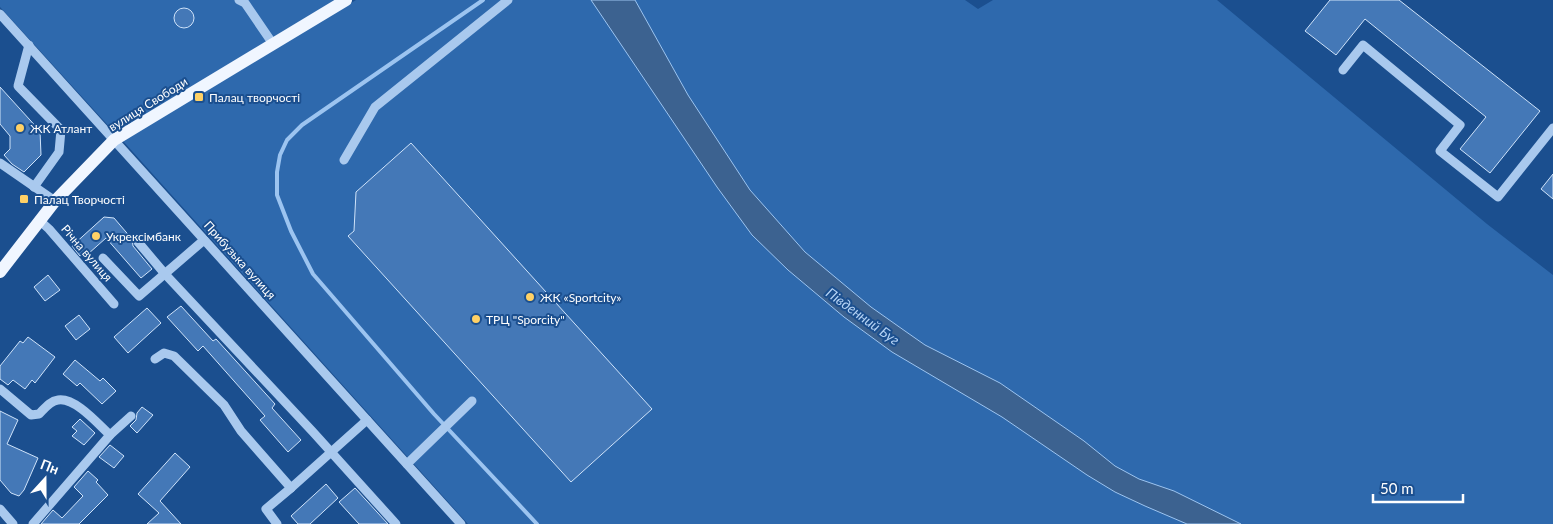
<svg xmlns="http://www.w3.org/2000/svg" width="1553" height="524" font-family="Lato,sans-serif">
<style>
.green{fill:#2e69ad}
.water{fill:#3c6290;stroke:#9cc4f0}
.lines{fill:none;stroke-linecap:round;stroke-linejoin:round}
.stream{stroke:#9cc4f0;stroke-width:4}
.building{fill:#4478b7;stroke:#cfe3fa}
.minor{stroke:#a9c9ee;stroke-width:9}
.major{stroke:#f0f6ff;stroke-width:12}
.poi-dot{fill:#ffd166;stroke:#1b4f8f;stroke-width:2}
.labels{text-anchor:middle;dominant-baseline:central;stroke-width:4;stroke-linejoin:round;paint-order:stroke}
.poi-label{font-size:12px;fill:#fff;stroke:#1b4f8f;text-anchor:start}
.street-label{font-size:12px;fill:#fff;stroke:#1b4f8f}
.water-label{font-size:14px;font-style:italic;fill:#b5d3f5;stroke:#1b4f8f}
</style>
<rect width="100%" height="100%" fill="#1b4f8f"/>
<!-- green -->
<g class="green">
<polygon points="0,0 335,0 115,133 0,7"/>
<polygon points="356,0 965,0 978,9 993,0 1217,0 1487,224 1553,275 1553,524 468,524 123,141"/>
</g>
<!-- water -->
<polygon class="water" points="591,0 635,0 688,95 750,190 805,252 871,307 905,331 925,345 1000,383 1084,441 1115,466 1139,479 1174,491 1241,524 1187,524 1145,506 1115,492 1087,475 1002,417 892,352 844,317 788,270 752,235 717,187"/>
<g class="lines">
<!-- stream -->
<polyline class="stream" points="483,0 302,125 287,140 280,155 277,172 277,195 291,231 313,274 434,414 537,524"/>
</g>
<!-- building -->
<g class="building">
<polygon points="1330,0 1399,0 1540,111 1490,173 1460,149 1486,117 1365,19 1336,55 1305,31"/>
<circle cx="184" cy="18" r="10"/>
<polygon points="0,87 40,131 41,155 24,172 12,164 4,155 10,149 10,136 0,124"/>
<polygon points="411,143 652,409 571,482 348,236 354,231 356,192"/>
<polygon points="1553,174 1553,199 1541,189"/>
<polygon points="104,217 114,218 132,239 133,246 152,269 141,278 106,238 88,254 86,251 80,256 72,246"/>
<polygon points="48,275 60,290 45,301 34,287"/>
<polygon points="181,306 213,341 216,339 275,404 272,408 301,440 288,452 260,420 265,416 203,346 198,351 167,317"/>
<polygon points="147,308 161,323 128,353 114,337"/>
<polygon points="79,315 90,329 76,340 65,326"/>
<polygon points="28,337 55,357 35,383 32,380 25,389 13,380 8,385 0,379 0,366 20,341 23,343"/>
<polygon points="75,360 100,381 103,378 116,391 102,404 80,383 77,386 63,374"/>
<polygon points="142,407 153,415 137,433 130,426 136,420 137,413"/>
<polygon points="0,411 18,420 7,444 38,458 24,490 19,496 11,493 0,480"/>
<polygon points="80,419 95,433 84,445 72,436 77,431 72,427"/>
<polygon points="110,445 124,456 114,468 99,457"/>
<polygon points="175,453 190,467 160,501 181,524 147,524 159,513 138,494"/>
<polygon points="88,471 98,480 96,482 108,495 79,524 41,524 53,510 62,518 83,496 74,487"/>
<polygon points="326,484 338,498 310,524 298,524 291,516"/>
<polygon points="355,488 388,524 359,524 339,502"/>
</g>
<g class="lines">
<!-- minor -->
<g class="minor">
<polyline points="239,0 245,3 273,44"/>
<polyline points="0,14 461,524"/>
<polyline points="29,45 18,86 61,130 59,152 34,187"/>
<polyline points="1343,70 1363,45 1460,125 1440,151 1498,197 1553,128"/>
<polyline points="344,160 375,107 508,0"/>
<polyline points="0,163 55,201"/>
<polyline points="39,220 49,229 114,304"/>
<polyline points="138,242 165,274 313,432 396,524"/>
<polyline points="103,258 139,296 204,240"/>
<polyline points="155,359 164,353 174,356 224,405 241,431 291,488 367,420"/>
<path d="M0,389L31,415L39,414C45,408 50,401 58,400C75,397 98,424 110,435"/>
<polyline points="407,464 472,401"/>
<polyline points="0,509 13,524"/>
<polyline points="33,524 110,435 131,416"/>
<polyline points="277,524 266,509 291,488"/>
</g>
<!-- major -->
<polyline class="major" points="0,272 55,201 114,140 346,0"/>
</g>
<!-- markers -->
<g class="poi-dot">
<rect x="194" y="92" width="10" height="10" rx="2.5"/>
<circle cx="20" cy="128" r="5"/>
<rect x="19" y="194" width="10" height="10" rx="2.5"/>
<circle cx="96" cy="236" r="5"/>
<circle cx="530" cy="297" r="5"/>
<circle cx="476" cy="319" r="5"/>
</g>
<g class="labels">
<!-- poi labels -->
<g class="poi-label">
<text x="209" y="97">Палац творчості</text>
<text x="30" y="128">ЖК Атлант</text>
<text x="34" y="199">Палац Творчості</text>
<text x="106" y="236">Укрексімбанк</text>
<text x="540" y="297">ЖК «Sportcity»</text>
<text x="486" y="319">ТРЦ "Sporcity"</text>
</g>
<!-- street labels -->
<g class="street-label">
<text transform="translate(148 104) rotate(-32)">вулиця Свободи</text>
<text transform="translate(87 253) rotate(49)">Річна вулиця</text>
<text transform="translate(240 260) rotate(48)">Прибузька вулиця</text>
</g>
<!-- water labels -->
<g class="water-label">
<text transform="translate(863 316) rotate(36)">Південний Буг</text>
</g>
</g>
<!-- north arrow -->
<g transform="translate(45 479) rotate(21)" stroke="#1b4f8f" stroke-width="4" paint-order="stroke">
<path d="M0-4L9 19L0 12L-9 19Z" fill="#ffffff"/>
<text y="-8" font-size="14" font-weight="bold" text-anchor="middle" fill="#ffffff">Пн</text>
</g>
<!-- scale -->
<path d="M1373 494v8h90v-8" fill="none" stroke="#ffffff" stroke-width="2.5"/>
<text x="1380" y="494" font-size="15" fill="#ffffff" stroke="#1b4f8f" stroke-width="4" paint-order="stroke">50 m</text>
</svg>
